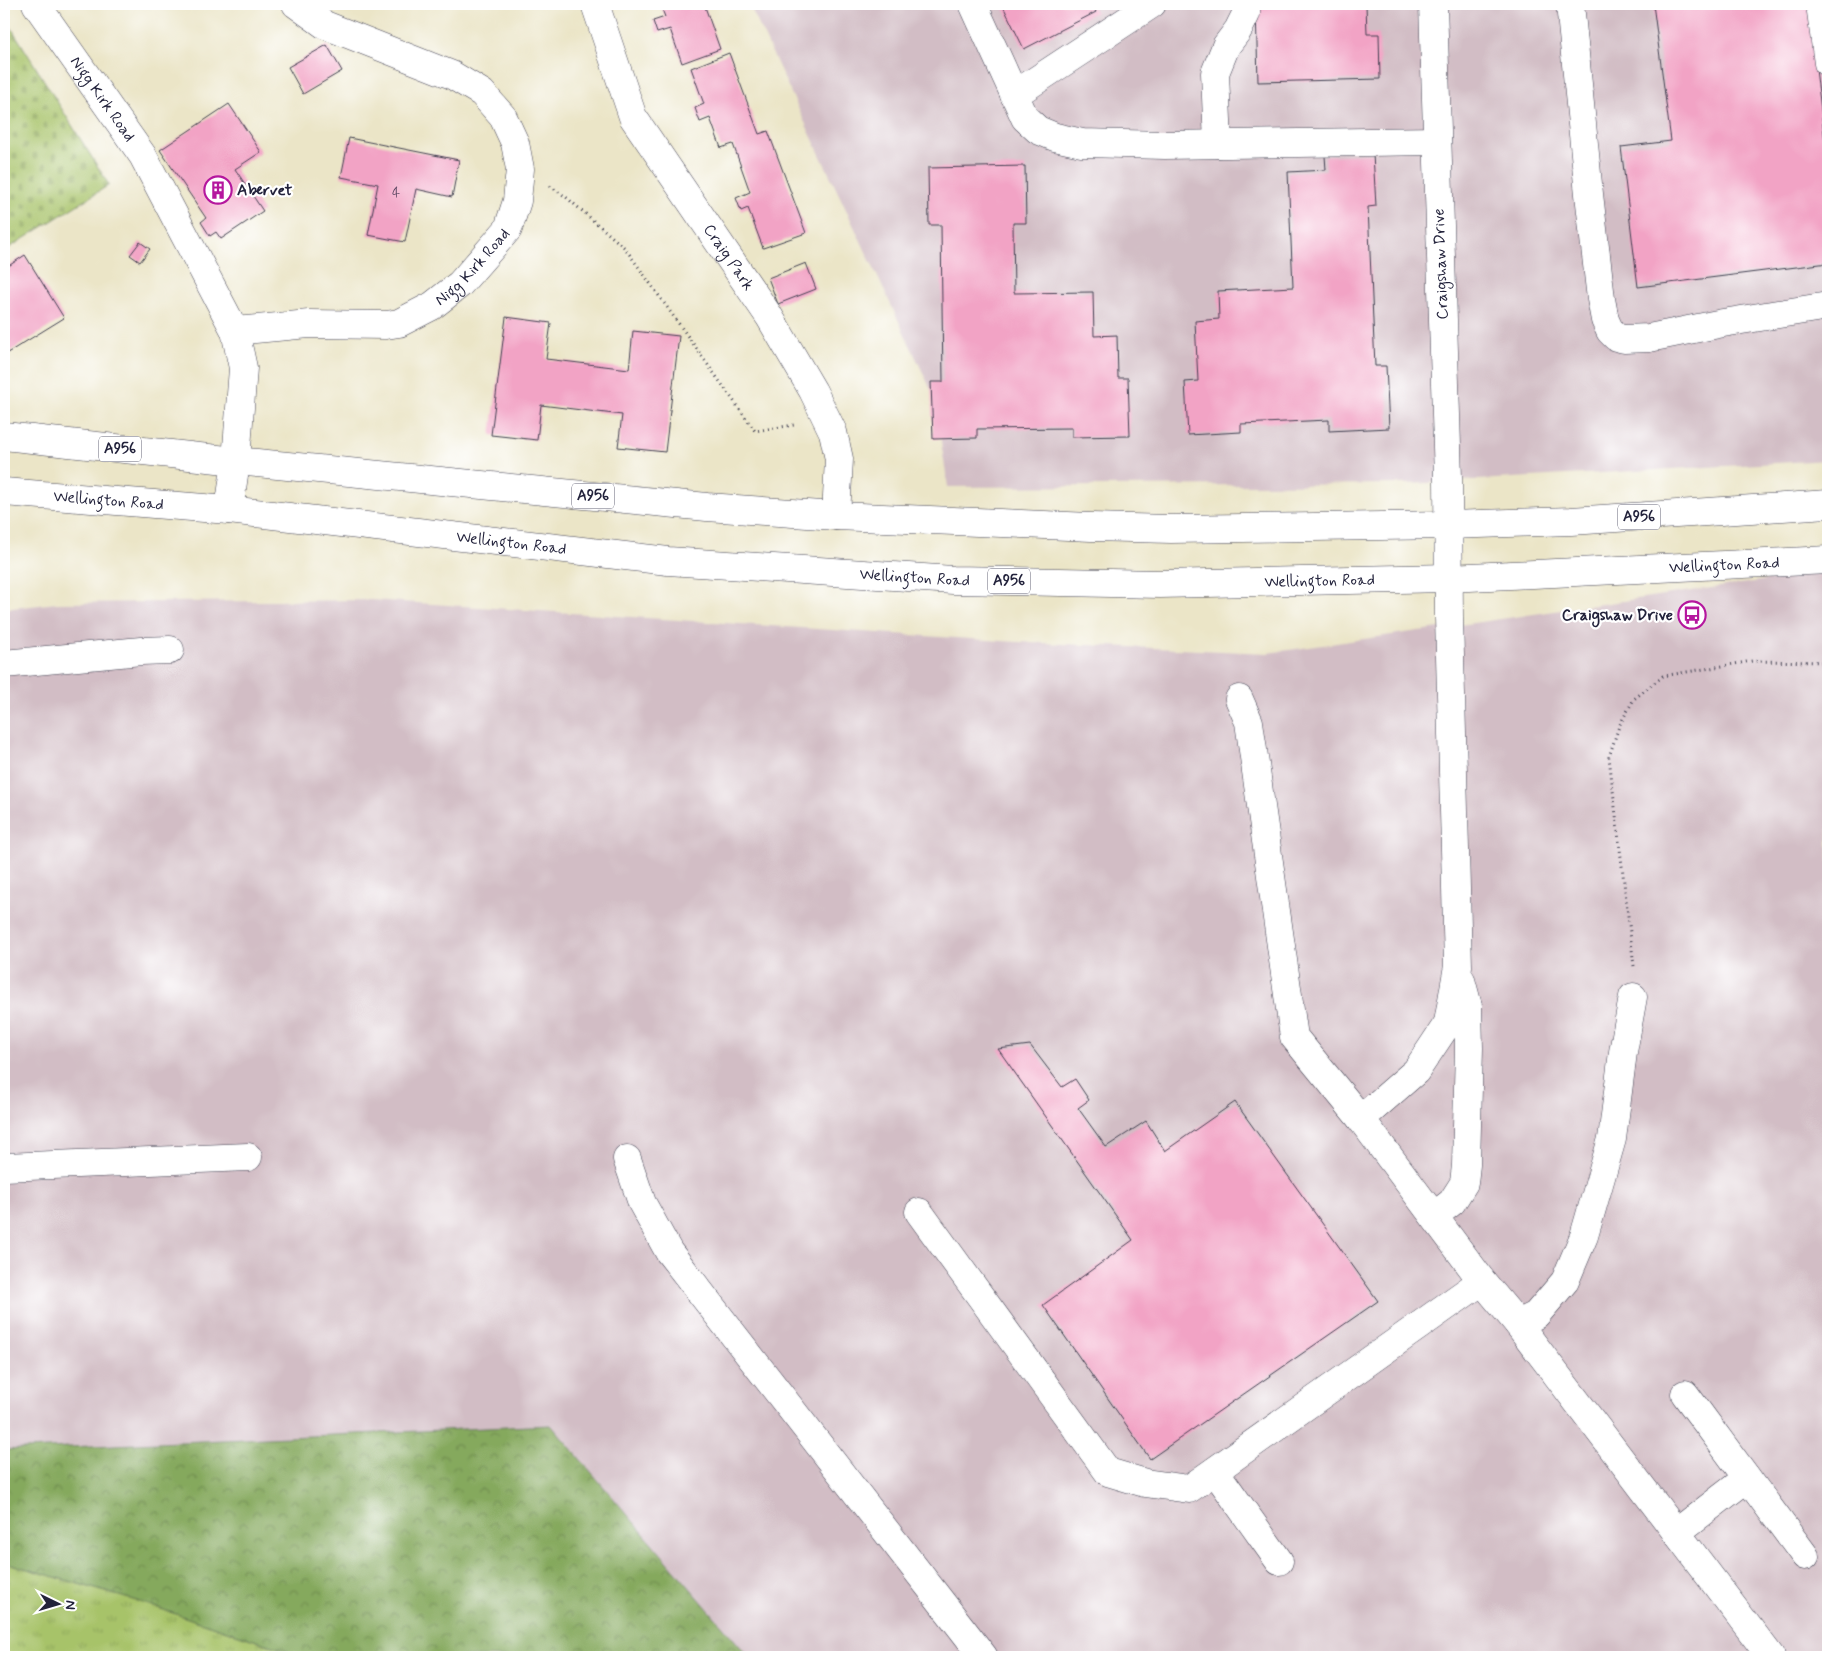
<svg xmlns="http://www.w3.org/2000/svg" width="1832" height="1661" font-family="Mynerve,sans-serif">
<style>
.industrial{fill:#d2bdc5}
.grass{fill:url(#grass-tufts);stroke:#647252}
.forest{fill:url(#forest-crowns);stroke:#54664c}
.cemetery{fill:url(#cemetery-stones);stroke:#647252}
.building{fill:#f2a3c5}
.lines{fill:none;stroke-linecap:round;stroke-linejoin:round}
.minor-casing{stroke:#403f50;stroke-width:29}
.major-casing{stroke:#403f50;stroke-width:29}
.path{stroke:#403f50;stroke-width:3;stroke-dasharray:1 4;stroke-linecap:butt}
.minor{stroke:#fff;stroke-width:28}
.major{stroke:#fff;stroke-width:28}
.labels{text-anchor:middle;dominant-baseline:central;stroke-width:4.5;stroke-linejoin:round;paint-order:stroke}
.number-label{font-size:14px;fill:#56425e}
.shield{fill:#fff;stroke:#646476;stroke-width:1}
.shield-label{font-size:15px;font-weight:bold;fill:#22223b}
.street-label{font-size:16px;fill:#22223b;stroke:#fff}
.poi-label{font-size:16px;font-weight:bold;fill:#22223b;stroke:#fff;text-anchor:start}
</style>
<defs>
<pattern id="grass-tufts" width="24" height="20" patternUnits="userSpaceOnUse" patternTransform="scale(1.25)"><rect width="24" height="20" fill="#a7c369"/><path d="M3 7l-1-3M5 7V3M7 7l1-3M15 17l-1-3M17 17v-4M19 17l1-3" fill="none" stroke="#8fa75c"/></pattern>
<pattern id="forest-crowns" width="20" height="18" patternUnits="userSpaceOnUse" patternTransform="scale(1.25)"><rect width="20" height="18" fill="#85a95d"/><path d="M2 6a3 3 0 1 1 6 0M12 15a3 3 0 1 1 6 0" fill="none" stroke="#6c894e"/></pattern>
<pattern id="cemetery-stones" width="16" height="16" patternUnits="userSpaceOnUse" patternTransform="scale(1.25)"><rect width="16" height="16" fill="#a7c369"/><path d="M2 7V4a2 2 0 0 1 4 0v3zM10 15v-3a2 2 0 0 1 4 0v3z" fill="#8fa75c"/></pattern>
</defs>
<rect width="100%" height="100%" fill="#fff"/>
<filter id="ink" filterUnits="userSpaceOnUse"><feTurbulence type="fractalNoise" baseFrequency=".02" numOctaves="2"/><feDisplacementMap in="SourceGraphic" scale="10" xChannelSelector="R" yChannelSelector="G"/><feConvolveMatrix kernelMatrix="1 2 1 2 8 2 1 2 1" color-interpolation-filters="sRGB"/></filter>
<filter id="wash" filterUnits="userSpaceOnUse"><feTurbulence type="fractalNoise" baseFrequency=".0096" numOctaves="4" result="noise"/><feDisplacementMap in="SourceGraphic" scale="20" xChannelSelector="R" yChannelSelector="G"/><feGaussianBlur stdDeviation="1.12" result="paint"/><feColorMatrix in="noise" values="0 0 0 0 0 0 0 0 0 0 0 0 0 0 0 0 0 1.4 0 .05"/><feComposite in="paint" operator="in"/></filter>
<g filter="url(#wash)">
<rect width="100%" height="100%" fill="#ebe5c7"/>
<!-- industrial -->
<g class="industrial">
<polygon points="749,4 1828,4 1828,460 1408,484 948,487 934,396"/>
<polygon points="1828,571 1828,1657 749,1657 551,1425 4,1450 4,609 57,603 372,600 1018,642 1268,653"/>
</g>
<!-- grass -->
<polygon class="grass" points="4,1562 140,1602 305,1657 4,1657"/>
<!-- forest -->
<polygon class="forest" points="551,1425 749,1657 305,1657 140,1602 4,1562 4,1450"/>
<!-- cemetery -->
<polygon class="cemetery" points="4,16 109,185 4,251"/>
<g id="blocks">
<!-- building -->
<g class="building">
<polygon points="660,4 704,4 720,49 682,63 670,29 657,33 653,21 665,17"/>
<polygon points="1002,4 1092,4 1096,12 1024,49"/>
<polygon points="1311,4 1366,4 1367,34 1379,34 1380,79 1258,82 1256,7 1311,5"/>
<polygon points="1653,4 1808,4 1828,167 1828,263 1638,287 1621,147 1671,141"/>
<polygon points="327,45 342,71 303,94 288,67"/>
<polygon points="729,53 759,134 768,131 806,233 763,248 748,208 741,211 736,198 750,192 733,144 721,148 710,118 700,122 695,108 704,104 691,68"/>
<polygon points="229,104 261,152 235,169 263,211 221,239 216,232 210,236 201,222 206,218 160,150"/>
<polygon points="349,138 459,160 452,197 416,189 405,242 368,235 378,184 341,177"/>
<polygon points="1373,154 1376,206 1368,207 1375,366 1386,366 1389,428 1329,431 1329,420 1241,424 1241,432 1188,435 1185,382 1198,381 1195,321 1219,319 1218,291 1293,287 1288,172 1326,170 1325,156"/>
<polygon points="1025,166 1026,223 1013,223 1014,293 1093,292 1094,336 1117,335 1118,378 1128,378 1130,436 1072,437 1072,428 977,429 977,438 933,439 931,382 943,382 941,225 929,225 928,168"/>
<polygon points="140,242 150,249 140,262 130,255"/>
<polygon points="25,255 64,318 4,355 4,269"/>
<polygon points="806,263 816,289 778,304 768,278"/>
<polygon points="506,317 551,323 546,359 629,369 633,331 679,336 665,452 618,447 622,415 541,405 537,440 491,435"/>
<polygon points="1030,1045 1062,1087 1075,1079 1089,1100 1078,1108 1106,1147 1146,1121 1165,1151 1235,1102 1378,1301 1150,1459 1043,1305 1133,1240 998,1049"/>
</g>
</g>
</g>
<g filter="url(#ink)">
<use href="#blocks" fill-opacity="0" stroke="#403f50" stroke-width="1"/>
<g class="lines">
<!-- minor casing -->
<g class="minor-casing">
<g id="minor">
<path id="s1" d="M36,4L143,156L235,331L243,368L236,461L229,510"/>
<path id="s2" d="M595,4L633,117L769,316L813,391L833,432L839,459L836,516"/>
<polyline points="973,4 1025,118 1038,130 1055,137 1082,143 1165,145 1437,141"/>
<polyline points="1570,4 1589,194 1601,299 1605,320 1610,331 1616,337 1624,339 1649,338 1723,323 1828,306"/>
<polyline points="1820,4 1828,63"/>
<polyline points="1014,95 1152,4"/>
<polyline points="1218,144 1215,73 1226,46 1238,30 1246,14 1246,4"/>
<path id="s3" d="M235,331L309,324L386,325L399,323L432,306L460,284L508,229L517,201L520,169L515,143L503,117L482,93L452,75L325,25L296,4"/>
<polyline points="4,664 141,651 170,650"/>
<polyline points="1239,699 1249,722 1294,1037 1361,1119 1482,1281 1518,1324 1771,1657"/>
<polyline points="1361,1119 1416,1071 1448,1023 1458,966 1449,617 1448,478 1433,4"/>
<polyline points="627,1159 642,1203 669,1252 984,1657"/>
<polyline points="4,1167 248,1157"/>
<polyline points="919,1212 1108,1472 1145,1483 1189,1489 1482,1281"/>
<polyline points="1434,1216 1452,1202 1464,1183 1466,1165 1469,1048 1468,1006 1461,980"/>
<polyline points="1518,1324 1536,1315 1565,1281 1584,1236 1612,1139 1623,1052 1633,997"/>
<polyline points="1685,1394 1805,1556"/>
<polyline points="1215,1471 1279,1561"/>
<polyline points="1676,1533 1747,1478"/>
</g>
</g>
<!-- major casing -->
<g class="major-casing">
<g id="major">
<polyline points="4,436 236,461 707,507 836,516 1091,527 1171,529 1449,525 1571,521 1828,504"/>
<path id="s4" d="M4,492L229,510L668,561L953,580L1160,584L1449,578L1828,560"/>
</g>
</g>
<!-- path -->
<g class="path">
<polyline points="550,186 566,197 625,248 755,431 794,425"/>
<polyline points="1634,966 1609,757 1619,726 1634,699 1663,676 1752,661 1828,662"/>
</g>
<!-- minor -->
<use href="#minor" class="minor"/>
<!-- major -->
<use href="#major" class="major"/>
</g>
</g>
<!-- icons -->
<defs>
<g id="building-ring" transform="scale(1.4375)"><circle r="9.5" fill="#fff" stroke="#b5179e" stroke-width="1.5"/><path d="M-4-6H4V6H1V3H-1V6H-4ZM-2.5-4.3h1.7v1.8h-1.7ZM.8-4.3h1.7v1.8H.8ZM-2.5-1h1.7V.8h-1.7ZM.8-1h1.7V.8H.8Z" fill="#b5179e"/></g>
<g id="bus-ring" transform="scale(1.4375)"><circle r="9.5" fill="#fff" stroke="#b5179e" stroke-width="1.5"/><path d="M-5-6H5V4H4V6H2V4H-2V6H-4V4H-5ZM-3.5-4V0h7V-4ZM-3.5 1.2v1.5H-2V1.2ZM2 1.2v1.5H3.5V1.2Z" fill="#b5179e"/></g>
</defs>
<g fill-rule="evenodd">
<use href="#building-ring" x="218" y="190"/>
<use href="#bus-ring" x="1692" y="615"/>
</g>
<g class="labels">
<!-- number labels -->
<g class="number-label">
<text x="396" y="193">4</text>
</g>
<!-- shield labels -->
<g class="shield">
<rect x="99" y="436.5" width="42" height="25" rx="4"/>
<rect x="572" y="483.5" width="42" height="25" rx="4"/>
<rect x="1618" y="504.5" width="42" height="25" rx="4"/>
<rect x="988" y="568.5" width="42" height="25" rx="4"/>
</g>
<g class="shield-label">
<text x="120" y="449">A956</text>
<text x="593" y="496">A956</text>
<text x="1639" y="517">A956</text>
<text x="1009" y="581">A956</text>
</g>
<!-- street labels -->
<g class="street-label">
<text stroke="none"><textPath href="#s1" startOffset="116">Nigg Kirk Road</textPath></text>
<text stroke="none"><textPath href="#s2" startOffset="289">Craig Park</textPath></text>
<text transform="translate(1441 264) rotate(-92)">Craigshaw Drive</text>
<text stroke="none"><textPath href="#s3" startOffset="258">Nigg Kirk Road</textPath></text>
<text stroke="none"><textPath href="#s4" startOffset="105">Wellington Road</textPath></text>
<text stroke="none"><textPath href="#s4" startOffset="510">Wellington Road</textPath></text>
<text stroke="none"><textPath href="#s4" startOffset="1725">Wellington Road</textPath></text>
<text stroke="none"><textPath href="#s4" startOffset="915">Wellington Road</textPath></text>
<text stroke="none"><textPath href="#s4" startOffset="1320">Wellington Road</textPath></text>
</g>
<!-- poi labels -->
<g class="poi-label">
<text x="237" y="190">Abervet</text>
<text x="1673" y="615" text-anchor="end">Craigshaw Drive</text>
</g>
</g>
<!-- margin -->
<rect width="1832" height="1661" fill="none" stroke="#fff" stroke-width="20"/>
<!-- north arrow -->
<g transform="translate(58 1604) rotate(95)" stroke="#ffffff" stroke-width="4" paint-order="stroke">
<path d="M0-4L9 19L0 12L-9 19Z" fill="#22223b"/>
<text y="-8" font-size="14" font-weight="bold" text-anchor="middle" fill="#22223b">N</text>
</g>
</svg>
